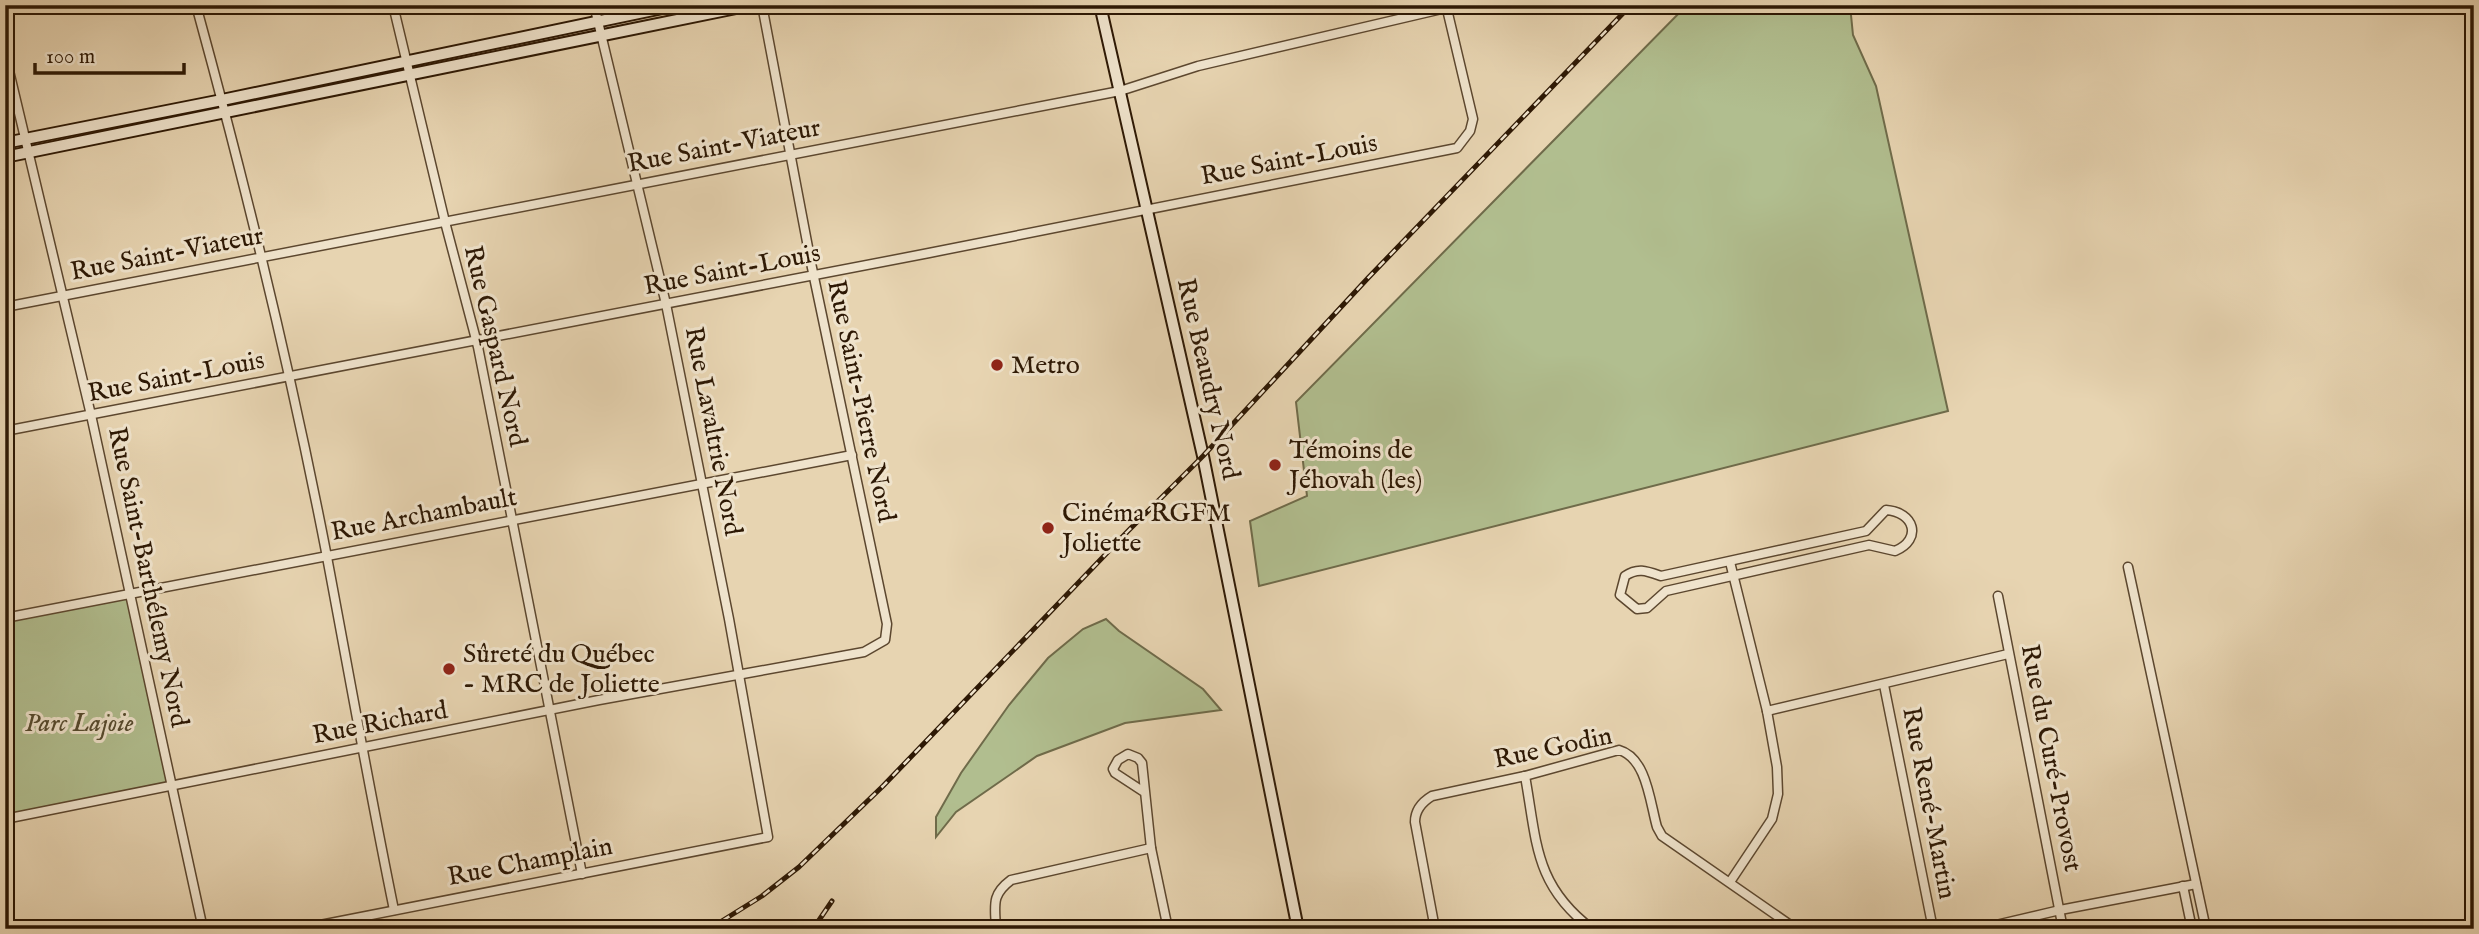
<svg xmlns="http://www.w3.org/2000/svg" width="2479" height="934" font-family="'IM FELL English',serif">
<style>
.green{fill:#b1be8f;stroke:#6f6b4a;stroke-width:2}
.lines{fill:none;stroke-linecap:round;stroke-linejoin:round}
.minor-casing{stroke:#5c472f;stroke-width:11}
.secondary-casing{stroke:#2d1804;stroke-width:14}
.minor{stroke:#efe3cc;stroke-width:8}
.secondary{stroke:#efe3cc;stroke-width:10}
.rail-casing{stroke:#2d1804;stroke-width:5}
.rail{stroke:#efe3cc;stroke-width:2.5;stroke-dasharray:8;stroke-linecap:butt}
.poi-dot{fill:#8f2418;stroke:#efe3cc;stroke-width:2.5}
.labels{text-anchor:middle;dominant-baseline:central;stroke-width:6;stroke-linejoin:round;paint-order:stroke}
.street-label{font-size:26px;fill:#2d1804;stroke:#efe3cc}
.poi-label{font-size:26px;fill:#2d1804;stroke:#efe3cc;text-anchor:start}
.park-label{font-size:26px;font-style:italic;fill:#554a2e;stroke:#efe3cc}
</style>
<rect width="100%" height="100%" fill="#e7d4b1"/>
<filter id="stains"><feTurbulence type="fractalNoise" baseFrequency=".00286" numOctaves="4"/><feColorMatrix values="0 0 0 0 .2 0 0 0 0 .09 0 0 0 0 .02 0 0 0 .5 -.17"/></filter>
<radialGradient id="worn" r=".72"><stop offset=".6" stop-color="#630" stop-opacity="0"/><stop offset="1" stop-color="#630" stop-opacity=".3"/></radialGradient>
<!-- green -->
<g class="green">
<polygon points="1687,5 1850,5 1853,35 1876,86 1948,411 1259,586 1250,521 1307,496 1296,402"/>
<polygon points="131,594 172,786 5,819 5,615"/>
<polygon points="1106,619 1119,631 1203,689 1221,710 1125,723 1037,756 956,812 936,837 936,817 961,773 1009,705 1048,658 1083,629"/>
</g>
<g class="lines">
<!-- minor casing -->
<g class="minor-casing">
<g id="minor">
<path d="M196,5C246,187 291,371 327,557C349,674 370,793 394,910"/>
<polyline points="393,5 445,222 478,347 582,874"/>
<polyline points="5,54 91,415 203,929"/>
<polyline points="5,307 1120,91 1198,66 1446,8"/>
<polyline points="5,431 929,253 1457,148 1470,131 1473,119 1446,5"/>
<path d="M1886,510C1914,512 1923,539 1895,551L1869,545L1666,591L1647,608L1637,609L1620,595L1625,576C1638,567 1647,571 1661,576L1866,531Z"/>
<polyline points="2128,567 2206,929"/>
<polyline points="1998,596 2063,929"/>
<polyline points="5,618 852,455"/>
<polyline points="1884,685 1933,929"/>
<polyline points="1767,711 2008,654"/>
<path d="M1525,776C1537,842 1534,885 1592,929"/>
<polyline points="1144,792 1115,773 1113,769 1118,760 1128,754 1138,758 1142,763 1151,848 1168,929"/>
<polyline points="5,819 599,700 864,652 885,640 887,624 811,263 762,5"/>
<polyline points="1730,882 1772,819 1778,794 1777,767 1767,711 1730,562"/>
<polyline points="2183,886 2192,929"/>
<polyline points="300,929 768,837 729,619 666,304 594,5"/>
<path d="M996,929C995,905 991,895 1011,880L1151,848"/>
<path d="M1435,929L1415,822C1415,810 1422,802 1432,796L1525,776L1619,750C1647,758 1650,803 1657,827L1662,836L1796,929"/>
<polyline points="1979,929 2060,910 2196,884"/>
</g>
</g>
<!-- secondary casing -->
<g class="secondary-casing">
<g id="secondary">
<polyline points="1100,5 1203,456 1298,929"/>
<polyline points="5,143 222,100 677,5"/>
<polyline points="5,157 751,5"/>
</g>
</g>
<!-- minor -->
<use href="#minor" class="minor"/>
<!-- secondary -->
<use href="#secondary" class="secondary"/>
<!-- rail casing -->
<g class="rail-casing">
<g id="rail">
<polyline points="709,929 762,896 799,867 883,786 1128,531 1203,456 1368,278 1631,5"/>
<polyline points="813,929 832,901"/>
</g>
</g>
<!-- rail -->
<use href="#rail" class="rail"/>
</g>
<!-- markers -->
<g class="poi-dot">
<circle cx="997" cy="365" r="7"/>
<circle cx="1275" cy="465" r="7"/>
<circle cx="1048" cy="528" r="7"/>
<circle cx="449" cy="669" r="7"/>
</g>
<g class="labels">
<!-- street labels -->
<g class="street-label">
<text transform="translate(724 146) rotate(-11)">Rue Saint-Viateur</text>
<text transform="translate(1289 160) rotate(-11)">Rue Saint-Louis</text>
<text transform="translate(167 254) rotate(-11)">Rue Saint-Viateur</text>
<text transform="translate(732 270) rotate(-11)">Rue Saint-Louis</text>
<text transform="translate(495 346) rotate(77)">Rue Gaspard Nord</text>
<text transform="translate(176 377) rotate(-11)">Rue Saint-Louis</text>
<text transform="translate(1208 379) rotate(77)">Rue Beaudry Nord</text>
<text transform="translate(861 401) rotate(78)">Rue Saint-Pierre Nord</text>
<text transform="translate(713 431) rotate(79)">Rue Lavaltrie Nord</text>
<text transform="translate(424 515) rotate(-11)">Rue Archambault</text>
<text transform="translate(148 577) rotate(78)">Rue Saint-Barthélemy Nord</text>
<text transform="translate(380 723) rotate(-11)">Rue Richard</text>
<text transform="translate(1553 748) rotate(-12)">Rue Godin</text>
<text transform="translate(2051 758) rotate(79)">Rue du Curé-Provost</text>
<text transform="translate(1929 803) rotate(79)">Rue René-Martin</text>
<text transform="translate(530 862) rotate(-11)">Rue Champlain</text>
</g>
<!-- poi labels -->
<g class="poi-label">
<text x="1011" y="365">Metro</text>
<text x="1289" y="450">Témoins de<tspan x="1289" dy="30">Jéhovah (les)</tspan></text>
<text x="1062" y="513">Cinéma RGFM<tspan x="1062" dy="30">Joliette</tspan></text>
<text x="463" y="654">Sûreté du Québec<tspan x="463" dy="30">- MRC de Joliette</tspan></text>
</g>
<!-- park labels -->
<g class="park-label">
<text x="79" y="723">Parc Lajoie</text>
</g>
</g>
<!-- margin -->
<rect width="2479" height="934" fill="none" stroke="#e7d4b1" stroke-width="28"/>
<rect x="7" y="7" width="2465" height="920" fill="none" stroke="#2d1804" stroke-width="3.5"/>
<rect x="14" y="14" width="2451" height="906" fill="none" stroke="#2d1804" stroke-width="2"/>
<!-- scale -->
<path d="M35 63v10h149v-10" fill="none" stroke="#2d1804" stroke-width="3.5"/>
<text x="46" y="63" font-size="21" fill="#2d1804" stroke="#efe3cc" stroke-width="5" paint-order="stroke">100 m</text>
<rect width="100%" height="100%" filter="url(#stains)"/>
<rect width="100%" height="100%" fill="url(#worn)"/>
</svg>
